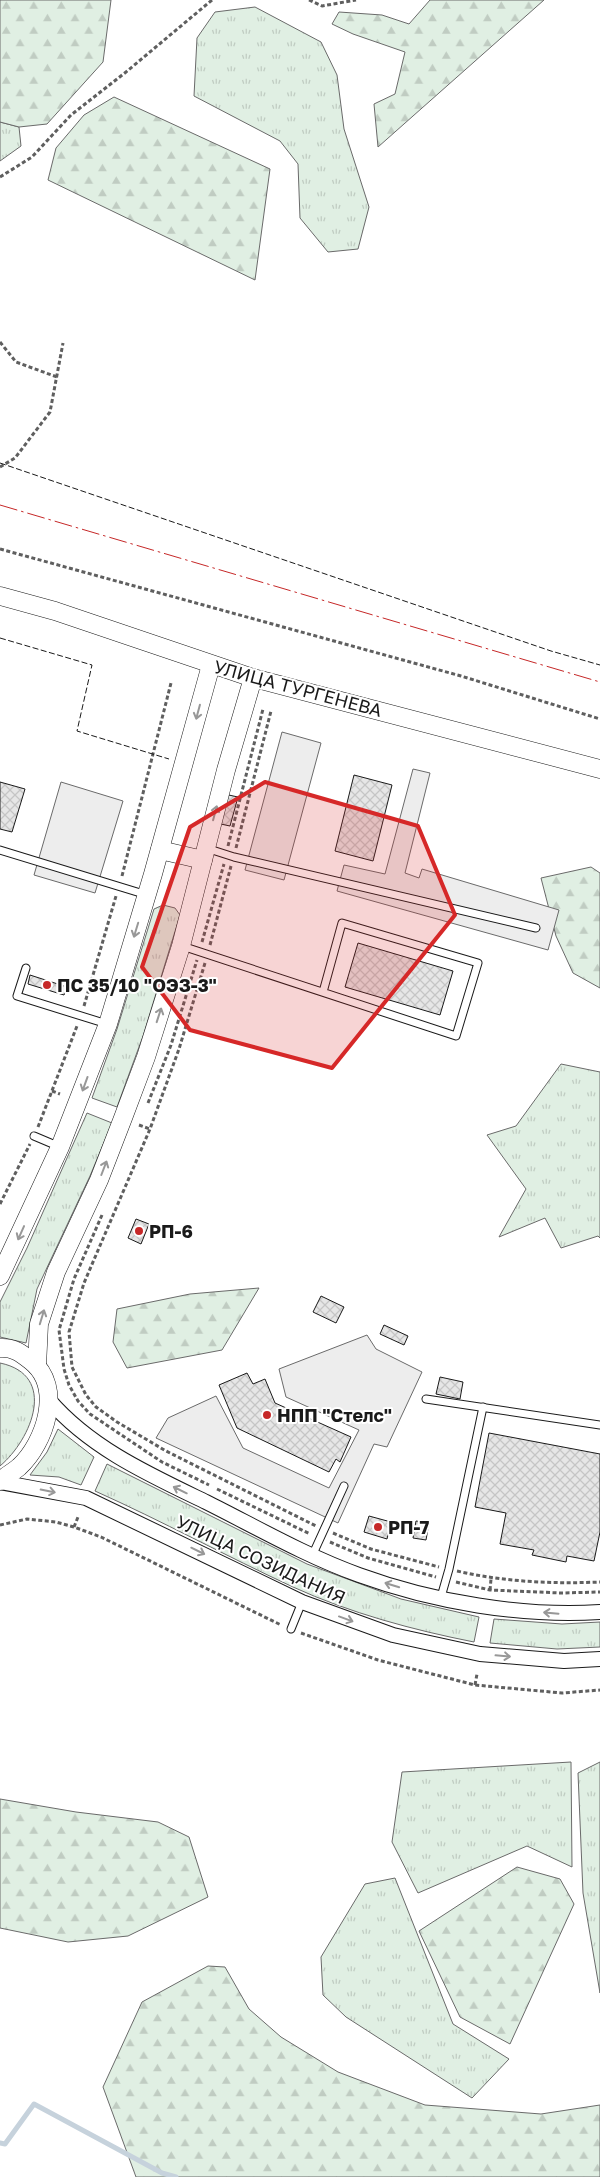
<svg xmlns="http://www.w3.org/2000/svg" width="600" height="2177" font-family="'Golos Text',sans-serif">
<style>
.grass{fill:url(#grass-tufts);stroke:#6a6a6a}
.forest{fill:url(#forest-firs);stroke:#6a6a6a}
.parking{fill:#ededed;stroke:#6a6a6a}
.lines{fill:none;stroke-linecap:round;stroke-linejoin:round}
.stream{stroke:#c6d2dc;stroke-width:5}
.building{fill:url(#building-cross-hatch);stroke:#1a1a1a}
.service-casing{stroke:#1a1a1a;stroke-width:9}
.minor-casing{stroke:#1a1a1a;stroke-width:16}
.tertiary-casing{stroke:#1a1a1a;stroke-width:19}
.path{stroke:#5f5f5f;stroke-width:3;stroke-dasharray:4 2.5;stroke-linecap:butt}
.service{stroke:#fff;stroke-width:7}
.minor{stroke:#fff;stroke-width:14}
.tertiary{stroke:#fff;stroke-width:18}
.fence{stroke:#1a1a1a;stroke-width:1;stroke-dasharray:6 2.5;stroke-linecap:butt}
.power{stroke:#c62828;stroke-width:1;stroke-dasharray:18 4 2.5 4;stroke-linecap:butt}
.oneway{stroke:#989898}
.marked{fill:#d62828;fill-opacity:0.2;stroke:#d62828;stroke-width:4;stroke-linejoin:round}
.poi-dot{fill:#c62828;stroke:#fff;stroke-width:2}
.labels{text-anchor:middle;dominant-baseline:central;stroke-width:4;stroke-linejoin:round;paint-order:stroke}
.street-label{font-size:18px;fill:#1a1a1a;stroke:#fff}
.poi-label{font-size:18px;font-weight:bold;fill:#1a1a1a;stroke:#fff;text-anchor:start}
</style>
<defs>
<pattern id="grass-tufts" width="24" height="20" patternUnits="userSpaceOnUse" patternTransform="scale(1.25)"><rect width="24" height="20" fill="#e0efe3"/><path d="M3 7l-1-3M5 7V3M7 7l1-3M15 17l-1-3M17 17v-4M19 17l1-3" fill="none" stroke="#c0ccc2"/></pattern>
<pattern id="forest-firs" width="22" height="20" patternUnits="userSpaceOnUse" patternTransform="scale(1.25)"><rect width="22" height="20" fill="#e0efe3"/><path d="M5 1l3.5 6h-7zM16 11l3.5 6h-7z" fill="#c0ccc2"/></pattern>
<pattern id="building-cross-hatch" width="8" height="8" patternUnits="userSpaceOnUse" patternTransform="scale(1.25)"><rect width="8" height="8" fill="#e6e6e6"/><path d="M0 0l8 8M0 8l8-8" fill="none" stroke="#c5c5c5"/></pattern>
</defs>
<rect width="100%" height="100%" fill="#fff"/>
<!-- grass -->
<g class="grass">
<polygon points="255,7 321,42 337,75 344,129 369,207 358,249 328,252 300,218 298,164 280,141 194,96 197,38 215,12"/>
<polygon points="0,122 19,127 21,146 0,161"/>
<polygon points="163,905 175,908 180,915 143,1036 117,1107 92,1098 117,1029 154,909"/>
<polygon points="561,1064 600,1072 600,1238 598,1236 561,1248 545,1218 499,1237 526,1189 487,1135 516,1126"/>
<polygon points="87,1113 112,1123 90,1176 37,1289 26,1343 0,1337 0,1302 27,1248"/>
<path d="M0,1363C58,1375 32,1439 0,1466Z"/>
<polygon points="58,1429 94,1457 81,1485 59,1477 30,1475 47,1452"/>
<path d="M107,1464L307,1564L401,1599L479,1617L474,1642C413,1630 350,1613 293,1587C226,1556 162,1521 95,1491Z"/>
<polygon points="494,1619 562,1624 600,1622 600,1647 557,1649 490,1643"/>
<polygon points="571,1762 572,1867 527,1846 418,1893 392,1842 402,1772"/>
<polygon points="600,1762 600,1993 583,1893 578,1773"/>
<polygon points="395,1878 453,2024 509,2059 472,2098 346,2017 323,1995 321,1957 365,1884"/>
</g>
<!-- forest -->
<g class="forest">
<polygon points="0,0 111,0 103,62 47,124 19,127 0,122"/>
<polygon points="430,0 544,0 378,147 374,104 395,94 405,52 353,34 332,24 339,12 382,15 409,24"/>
<polygon points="114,97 270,169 255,280 48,180 56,148 84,115"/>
<polygon points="591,867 600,873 600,988 573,973 556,936 541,878"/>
<polygon points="259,1288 222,1350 127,1368 113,1342 117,1309 190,1294"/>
<polygon points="0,1799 76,1812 158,1822 189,1837 208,1897 128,1936 68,1942 0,1928"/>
<polygon points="517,1867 560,1879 574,1904 510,2044 460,2017 419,1931"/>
<polygon points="208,1966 225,1967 249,2009 281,2037 338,2072 425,2105 541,2114 600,2105 600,2177 136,2177 103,2087 142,2002"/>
</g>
<!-- parking -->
<g class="parking">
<polygon points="282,732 321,743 284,880 245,870"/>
<polygon points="413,769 430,773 405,873 419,878 422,869 559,910 548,950 337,891 344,865 385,874"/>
<polygon points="61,782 123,801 95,893 34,875"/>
<polygon points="367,1335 376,1349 422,1372 387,1447 374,1444 338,1523 156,1438 168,1418 216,1396 243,1448 329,1488 359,1430 286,1397 279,1369"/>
</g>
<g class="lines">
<!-- stream -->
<polyline class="stream" points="0,2143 5,2144 34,2104 162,2173 176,2177"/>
</g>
<!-- building -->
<g class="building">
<polygon points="354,775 392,785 373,861 335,851"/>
<polygon points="0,782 25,789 12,832 0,829"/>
<polygon points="224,794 238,797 230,826 216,823"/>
<polygon points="358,943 453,971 440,1015 345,987"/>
<polygon points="30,975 67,987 64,995 28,984"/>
<polygon points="136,1219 149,1224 141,1244 128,1238"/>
<polygon points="321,1296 344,1307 336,1323 313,1312"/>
<polygon points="384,1325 408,1336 404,1345 380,1334"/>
<polygon points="247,1373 253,1384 265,1379 275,1403 351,1437 340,1462 336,1459 329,1472 237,1428 219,1385"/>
<polygon points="440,1377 463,1382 460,1399 436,1394"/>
<polygon points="489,1433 600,1454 600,1532 594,1561 567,1556 566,1562 532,1555 534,1550 500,1544 506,1513 475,1507"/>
<polygon points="369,1516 391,1522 387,1539 364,1532"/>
<polygon points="416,1521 429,1523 426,1540 413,1538"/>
</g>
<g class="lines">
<!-- service casing -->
<g class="service-casing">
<g id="service">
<polyline points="206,848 234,857 536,928"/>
<polyline points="0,850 147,895"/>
<polyline points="182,946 456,1036 478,963 342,923 323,992"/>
<polyline points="26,968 17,996 107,1024"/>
<polyline points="34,1136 60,1147"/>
<polyline points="426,1399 600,1425"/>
<polyline points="312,1556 344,1486"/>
<polyline points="441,1597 449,1569 483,1407"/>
<polyline points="291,1629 302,1602"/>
</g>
</g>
<!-- minor casing -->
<g class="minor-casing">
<g id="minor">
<path d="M49,1400C90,1448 150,1475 206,1502C256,1527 306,1556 359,1575C433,1602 522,1617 600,1612"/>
<polyline points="0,1482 86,1498 302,1602 393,1635 480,1654 564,1661 600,1659"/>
</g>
</g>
<!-- tertiary casing -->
<g class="tertiary-casing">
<g id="tertiary">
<polyline points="0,596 55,611 253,678 600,769"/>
<polyline points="160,850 203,860"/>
<polyline points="0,1276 60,1147 108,1024 153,874 211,665"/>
<path d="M0,1348C13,1347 21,1353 31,1361C64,1387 45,1443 19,1467C13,1472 6,1476 0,1481"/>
<polyline points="37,1366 39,1324 56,1272 99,1180 123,1118 146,1057 181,946 226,770 253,678"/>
</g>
</g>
<!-- path -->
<g class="path">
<polyline points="309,0 322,6 356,0"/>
<polyline points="0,177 32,157 71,115 126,72 212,0"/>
<polyline points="0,342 16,362 57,377"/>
<polyline points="0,467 15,458 50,412 63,343"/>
<polyline points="0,549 461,676 600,719"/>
<polyline points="228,846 263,709"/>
<polyline points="236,848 271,711"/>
<polyline points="122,876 171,683"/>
<polyline points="202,942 224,864"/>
<polyline points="210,945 231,866"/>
<polyline points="205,963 179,1049 150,1129 84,1283 69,1332 72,1367 86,1395 96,1407 117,1422 166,1451 316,1526"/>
<polyline points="84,1006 116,896"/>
<polyline points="52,1091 60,1094"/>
<polyline points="148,1103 171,1045 197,960"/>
<polyline points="139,1125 150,1129"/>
<polyline points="38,1127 77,1026"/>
<polyline points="0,1204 30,1144"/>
<polyline points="102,1215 74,1279 59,1330 64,1369 69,1385 78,1401 90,1414 162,1462 209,1485"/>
<polyline points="217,1489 310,1534"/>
<polyline points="0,1525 27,1519 56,1522 74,1527 101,1537 281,1625"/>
<polyline points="74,1527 78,1517"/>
<polyline points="333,1533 371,1549 439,1567"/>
<polyline points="330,1542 368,1558 436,1577"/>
<path d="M457,1571C505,1582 552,1584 600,1582"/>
<polyline points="456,1582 490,1590 561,1593 600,1592"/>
<polyline points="490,1590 491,1579"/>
<polyline points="301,1633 378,1660 475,1685 562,1693 600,1690"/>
<polyline points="475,1685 477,1674"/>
</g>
<!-- service -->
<use href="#service" class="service"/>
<!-- minor -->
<use href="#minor" class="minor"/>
<!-- tertiary -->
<use href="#tertiary" class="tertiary"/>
<!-- fence -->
<g class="fence">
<polyline points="0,463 551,651 600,665"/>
<polyline points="0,638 92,665 77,731 169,759"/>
</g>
<!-- power -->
<polyline class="power" points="0,505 600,682"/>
</g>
<!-- one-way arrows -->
<defs><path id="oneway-shaft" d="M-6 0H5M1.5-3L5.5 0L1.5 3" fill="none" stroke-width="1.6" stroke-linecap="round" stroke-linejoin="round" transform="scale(1.25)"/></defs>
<g class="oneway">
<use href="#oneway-shaft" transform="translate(198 712) rotate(105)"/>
<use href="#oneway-shaft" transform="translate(215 813) rotate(-75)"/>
<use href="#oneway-shaft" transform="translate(136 930) rotate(107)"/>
<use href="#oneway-shaft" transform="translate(159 1015) rotate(-72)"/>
<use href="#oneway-shaft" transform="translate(85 1084) rotate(110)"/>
<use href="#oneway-shaft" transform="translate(104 1168) rotate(-69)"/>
<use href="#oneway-shaft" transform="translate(21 1233) rotate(114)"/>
<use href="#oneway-shaft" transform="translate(42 1317) rotate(-73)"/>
<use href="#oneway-shaft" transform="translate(180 1490) rotate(-154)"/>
<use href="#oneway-shaft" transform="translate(48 1491) rotate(11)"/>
<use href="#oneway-shaft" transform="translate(198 1551) rotate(26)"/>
<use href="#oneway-shaft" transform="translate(392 1585) rotate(-163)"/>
<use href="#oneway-shaft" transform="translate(551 1613) rotate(-175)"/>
<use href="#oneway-shaft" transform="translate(346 1619) rotate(20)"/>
<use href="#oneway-shaft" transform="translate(503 1656) rotate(5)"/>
</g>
<!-- marked area -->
<path class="marked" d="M265,782L418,826L455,915L332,1068L190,1030L142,967L190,827Z"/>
<!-- markers -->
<g class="poi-dot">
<circle cx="47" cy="985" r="5"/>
<circle cx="139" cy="1231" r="5"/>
<circle cx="267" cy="1415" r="5"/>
<circle cx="378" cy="1527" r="5"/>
</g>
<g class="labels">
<!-- street labels -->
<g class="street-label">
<text transform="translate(298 688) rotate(15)">УЛИЦА ТУРГЕНЕВА</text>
<text transform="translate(261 1559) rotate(25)">УЛИЦА СОЗИДАНИЯ</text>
</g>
<!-- poi labels -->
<g class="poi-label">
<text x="57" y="985">ПС 35/10 "ОЭЗ-3"</text>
<text x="149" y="1231">РП-6</text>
<text x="277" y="1415">НПП "Стелс"</text>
<text x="388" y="1527">РП-7</text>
</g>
</g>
</svg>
